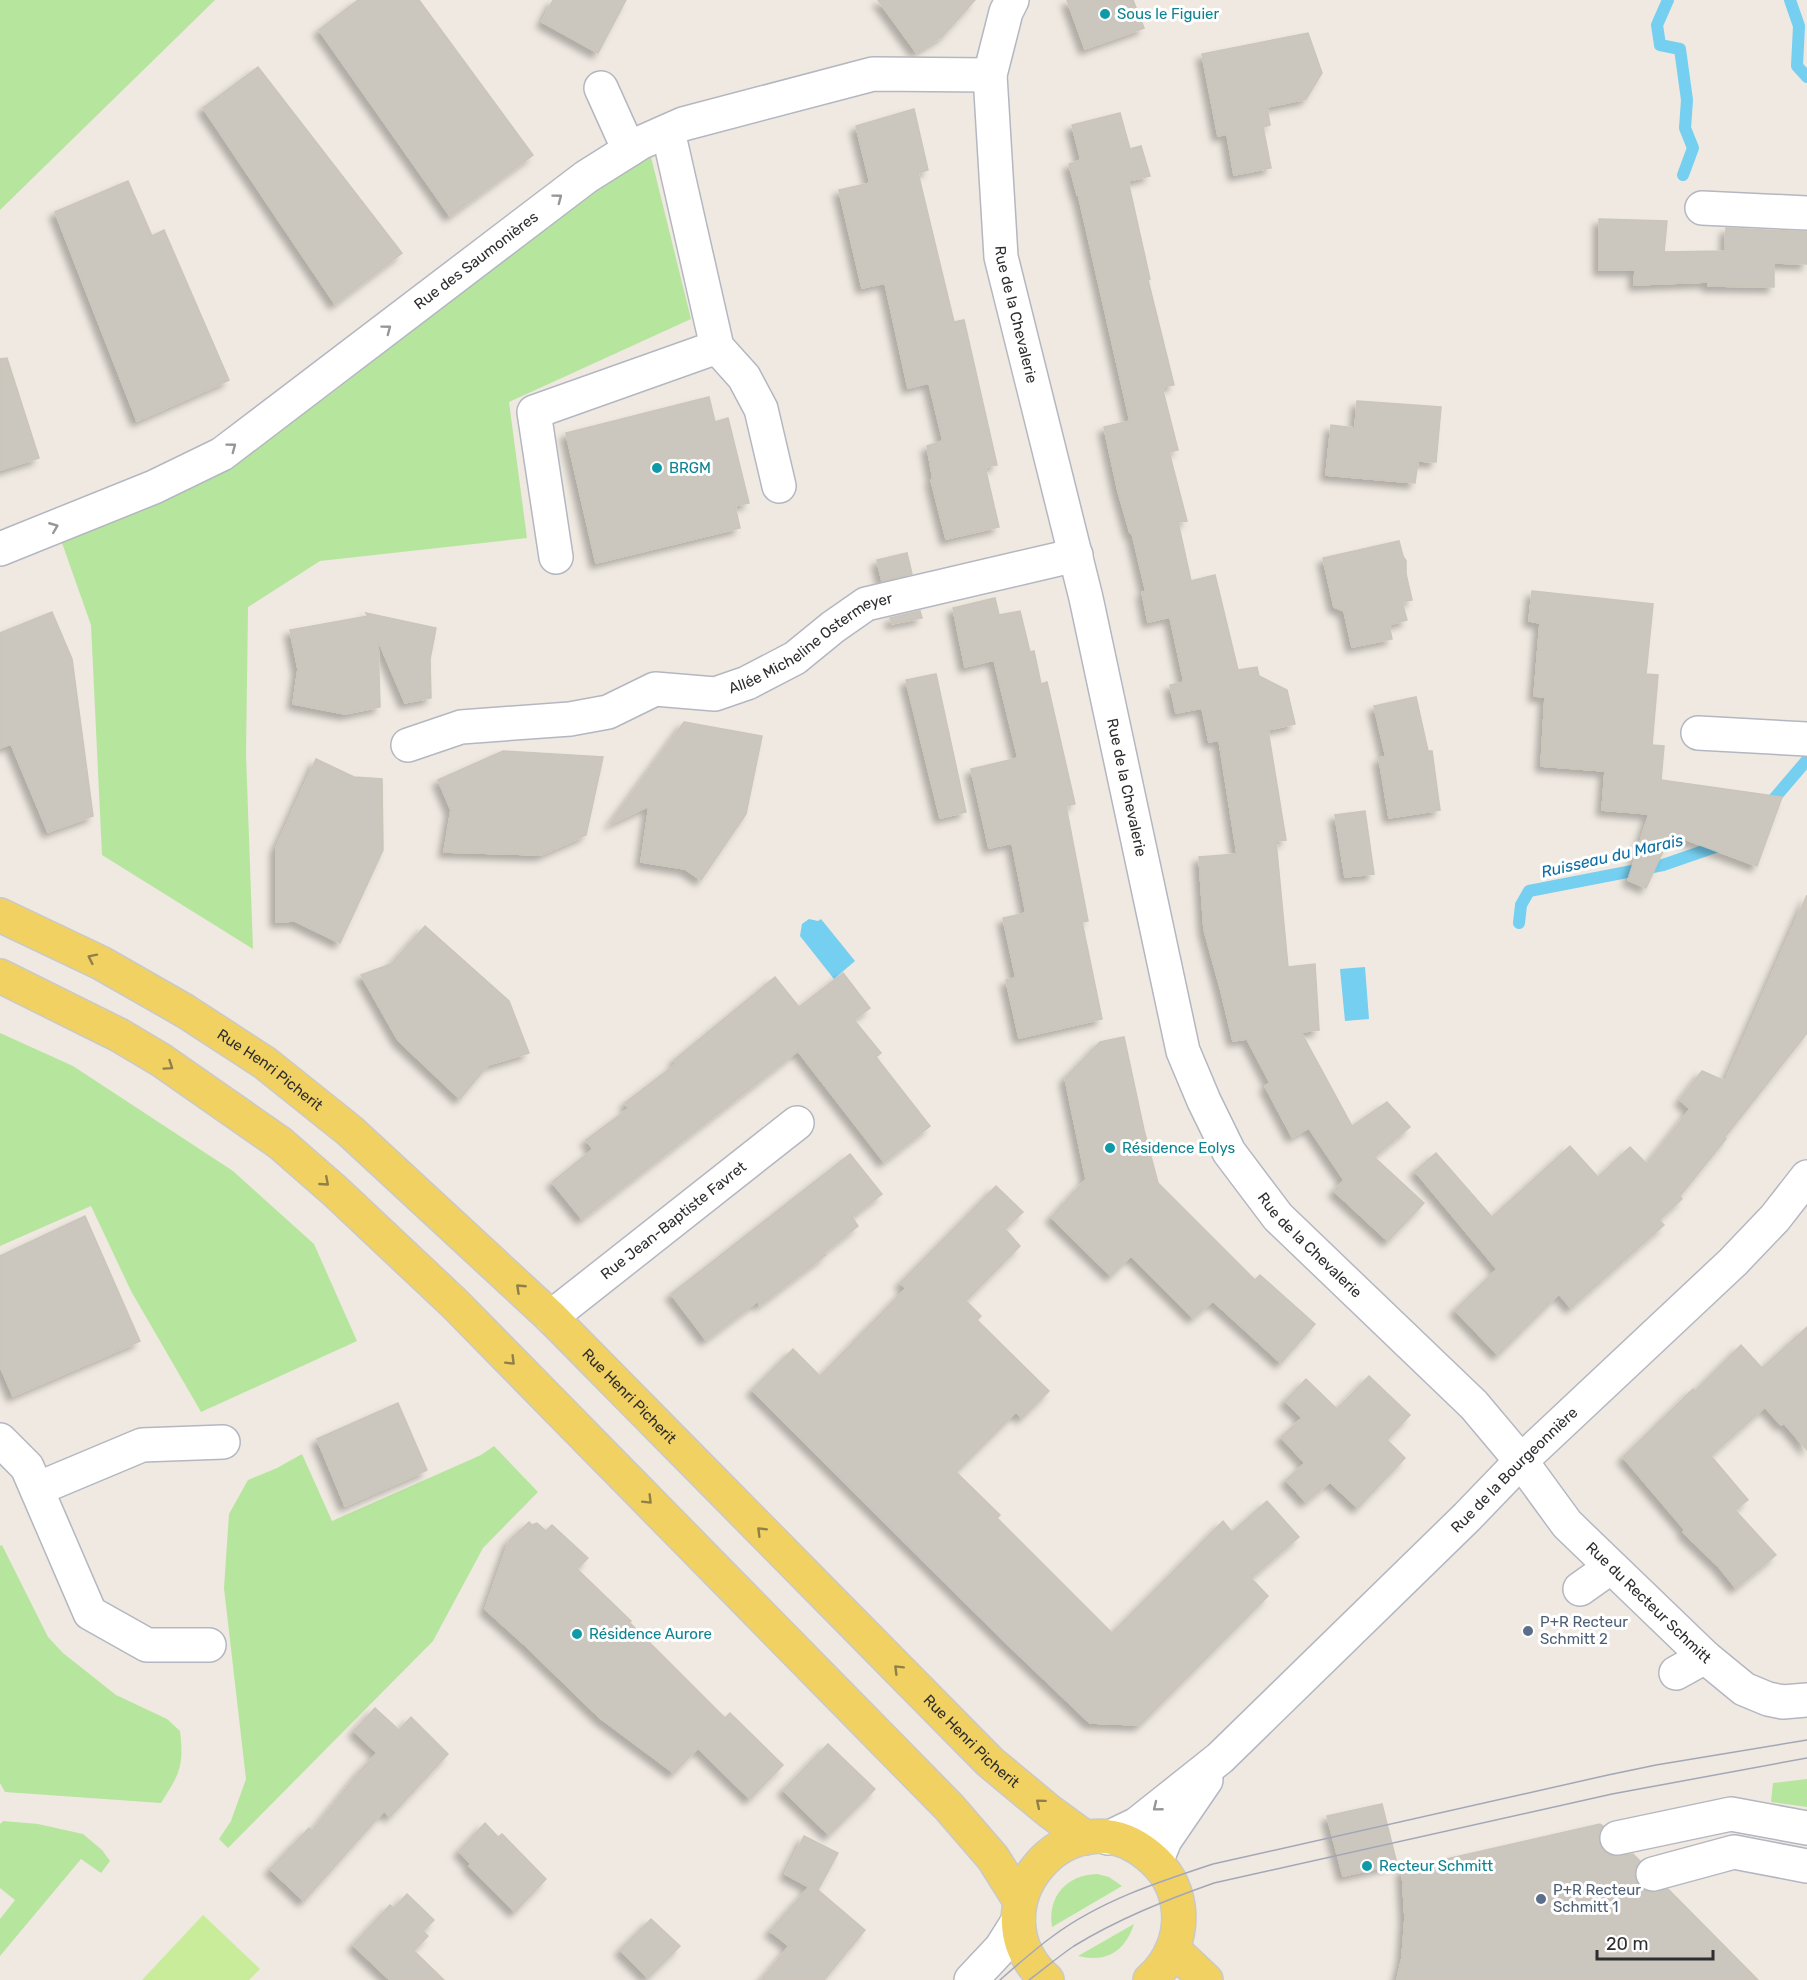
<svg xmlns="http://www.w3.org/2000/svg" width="1807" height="1980" font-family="Rubik,sans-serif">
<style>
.green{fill:#b6e59e}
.pitch{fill:#c9ec9a}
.water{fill:#75cff0}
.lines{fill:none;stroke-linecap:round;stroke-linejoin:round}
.stream{stroke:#75cff0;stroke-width:12}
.building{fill:#cbc7bf;stroke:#cbc5ba;stroke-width:1.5;filter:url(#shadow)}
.minor-casing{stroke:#b4b7c1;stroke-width:36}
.major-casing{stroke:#c9c9c9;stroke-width:36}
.minor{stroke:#fff;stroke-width:33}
.major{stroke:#f2d163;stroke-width:33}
.tram{stroke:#a3a6b8;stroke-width:1.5}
.oneway{stroke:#969696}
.oneway2{stroke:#908048}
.culture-dot{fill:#0f9aa8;stroke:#fff;stroke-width:2}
.service-dot{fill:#5c6f8a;stroke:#fff;stroke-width:2}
.labels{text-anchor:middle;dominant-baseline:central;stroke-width:6;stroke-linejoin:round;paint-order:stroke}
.culture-label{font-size:15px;fill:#0d838f;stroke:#fff;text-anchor:start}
.street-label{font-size:15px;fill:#2e2e2e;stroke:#fff}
.service-label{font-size:15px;fill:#4e5e75;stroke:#fff;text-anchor:start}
.water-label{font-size:16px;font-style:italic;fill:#0d6fa3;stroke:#fff}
</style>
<defs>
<filter id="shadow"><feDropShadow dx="-5.5" dy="5.5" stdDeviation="3" flood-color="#0004"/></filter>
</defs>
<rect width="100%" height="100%" fill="#efe9e1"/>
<!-- green -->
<g class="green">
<polygon points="0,0 215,0 0,210"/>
<polygon points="651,157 691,319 509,402 527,538 320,561 248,607 246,755 253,949 102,855 91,625 62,543 224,468 328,396 594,190"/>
<polygon points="0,1033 73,1066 233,1171 314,1244 357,1341 201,1412 131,1291 91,1206 0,1246"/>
<polygon points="494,1446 538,1492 483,1548 433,1641 228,1848 219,1839 231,1821 246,1779 224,1588 229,1514 248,1480 277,1468 302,1454 332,1521 481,1455"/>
<path d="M2,1545L48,1637L63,1653L116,1695L167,1719L180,1731C184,1766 180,1773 161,1803L5,1792L0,1783V1546Z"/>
<polygon points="1807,1779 1807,1807 1771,1802 1773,1783"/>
<polygon points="3,1821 38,1824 83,1834 102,1850 110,1861 101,1873 81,1859 0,1956 0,1919 15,1900 0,1888 0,1824"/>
<path d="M1097,1874L1109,1877L1122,1886L1052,1927C1047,1896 1067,1875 1097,1874Z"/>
<path d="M1134,1924C1125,1951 1107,1963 1078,1956Z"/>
</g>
<!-- pitch -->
<polygon class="pitch" points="203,1915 260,1969 249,1980 142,1980"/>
<!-- water -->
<g class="water">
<polygon points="809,919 818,921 821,919 855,961 834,979 800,936 802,924"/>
<polygon points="1365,967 1369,1019 1345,1021 1340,969"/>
</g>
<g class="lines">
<!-- stream -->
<g class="stream">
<polyline points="1668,0 1657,25 1660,45 1680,49 1687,100 1685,128 1693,148 1683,175"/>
<polyline points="1790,0 1799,26 1797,66 1807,77"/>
<polyline points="1767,807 1807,760"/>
<polyline points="1519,923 1521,905 1529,891 1663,865 1718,846 1723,843"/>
</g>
</g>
<!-- building -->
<g class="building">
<polygon points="358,0 419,0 533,155 450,216 319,30"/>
<polygon points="553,0 626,0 598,53 542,22"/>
<polygon points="878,0 975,0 943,36 916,52"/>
<polygon points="1067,0 1133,0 1144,28 1085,49"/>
<polygon points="1308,33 1322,73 1306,99 1267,107 1270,125 1263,127 1271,168 1234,175 1227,134 1218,136 1202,54"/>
<polygon points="258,67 402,253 335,304 203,108"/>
<polygon points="914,109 928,170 918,173 954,322 964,320 997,465 985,467 999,527 946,539 931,480 933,479 927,446 943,441 929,383 908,388 885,283 862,288 839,190 870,183 856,126"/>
<polygon points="1120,113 1130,149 1141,146 1150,176 1128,181 1150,279 1148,280 1174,385 1162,387 1178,450 1169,452 1187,521 1178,522 1191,581 1215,575 1238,670 1257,667 1259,676 1287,690 1295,724 1268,730 1286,840 1276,841 1288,967 1315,964 1319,1030 1301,1032 1352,1126 1387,1102 1410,1127 1374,1157 1424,1203 1388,1241 1334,1191 1344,1180 1309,1128 1292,1137 1265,1086 1270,1083 1247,1039 1233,1041 1221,991 1204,929 1199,857 1237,854 1219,740 1209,742 1202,708 1176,713 1170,685 1184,682 1170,617 1148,622 1142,592 1146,592 1132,533 1130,533 1118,491 1104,427 1130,421 1078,193 1077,194 1069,164 1081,160 1072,125"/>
<polygon points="128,181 152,236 164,230 229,380 137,421 55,212"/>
<polygon points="1599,219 1667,221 1664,252 1725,251 1726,228 1807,232 1807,264 1774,263 1774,287 1708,286 1708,282 1634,285 1635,270 1599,270"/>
<polygon points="7,358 39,458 0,470 0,359"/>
<polygon points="709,397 715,422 728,418 749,503 735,506 740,528 596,563 566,433"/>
<polygon points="1357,401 1441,407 1436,462 1418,461 1415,483 1326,475 1331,425 1355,428"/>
<polygon points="1399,541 1403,556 1406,561 1406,574 1412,600 1402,602 1407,620 1389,625 1392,639 1352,647 1344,611 1334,607 1323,558"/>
<polygon points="907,553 912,574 882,581 877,560"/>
<polygon points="1532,591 1653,604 1646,674 1658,675 1652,745 1664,746 1661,780 1782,797 1757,866 1671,834 1646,888 1628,880 1649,814 1602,810 1605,771 1541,766 1545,697 1534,696 1540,623 1529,621"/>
<polygon points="995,598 999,615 1020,611 1030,652 1034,651 1041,684 1047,682 1075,804 1066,806 1088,921 1082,922 1102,1019 1019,1038 1006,980 1016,978 1003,918 1026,913 1012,843 989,848 971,769 1018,758 994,660 965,667 953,608"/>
<polygon points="920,611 922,618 892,624 890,618"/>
<polygon points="52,612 72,659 93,816 48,832 11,744 0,748 0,633"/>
<polygon points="366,613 436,628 430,659 431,698 405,703 378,640 380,707 345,714 293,704 298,669 290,630 368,616"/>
<polygon points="936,674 966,812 940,818 906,680"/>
<polygon points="1416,697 1428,751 1432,751 1440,810 1389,818 1379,758 1386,757 1374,706"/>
<polygon points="684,722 762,736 746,814 701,880 685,869 641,862 649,806 610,824"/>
<polygon points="503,751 603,757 586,835 541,855 444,852 451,810 438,780"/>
<polygon points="316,759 354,777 382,779 383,850 340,943 295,921 276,922 276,848"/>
<polygon points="1365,811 1374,874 1345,877 1335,815"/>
<polygon points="1807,895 1807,1033 1725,1137 1726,1139 1680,1196 1682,1199 1659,1220 1664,1225 1571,1308 1559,1294 1498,1355 1455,1310 1497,1269 1415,1171 1436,1153 1492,1217 1570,1146 1598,1177 1630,1147 1647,1164 1690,1109 1680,1100 1702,1071 1725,1081"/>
<polygon points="425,926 509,1001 529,1053 488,1065 460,1099 398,1040 361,975 391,964"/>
<polygon points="843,973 870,1008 854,1020 881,1053 876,1057 930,1126 884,1162 798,1051 582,1219 552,1182 593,1149 586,1140 629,1108 625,1103 677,1063 674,1060 775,977 799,1007"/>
<polygon points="1124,1037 1144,1130 1158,1183 1255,1280 1260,1275 1315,1324 1281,1363 1213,1301 1193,1318 1131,1256 1111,1276 1051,1217 1086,1179 1065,1078 1100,1042"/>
<polygon points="850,1154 882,1194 852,1217 858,1226 824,1253 826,1255 760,1305 758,1301 706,1340 671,1294"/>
<polygon points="996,1186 1023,1212 1005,1229 1020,1246 966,1301 981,1316 977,1320 1049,1391 1022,1418 1016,1412 956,1472 1000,1515 997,1518 1112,1633 1223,1521 1232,1532 1267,1501 1299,1537 1251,1578 1268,1596 1140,1725 1090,1723 997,1634 752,1390 793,1349 820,1376 906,1288 900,1283"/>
<polygon points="85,1216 140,1341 13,1396 0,1366 0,1256"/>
<polygon points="1807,1327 1807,1450 1784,1423 1781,1425 1765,1407 1711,1456 1748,1500 1735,1510 1776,1555 1736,1588 1719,1567 1683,1532 1685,1530 1623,1457 1693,1389 1695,1391 1741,1345 1762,1368"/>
<polygon points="1369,1376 1410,1415 1387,1440 1405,1458 1358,1508 1330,1482 1306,1502 1286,1480 1305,1463 1281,1437 1302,1418 1285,1401 1306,1379 1337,1409"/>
<polygon points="398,1403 427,1470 345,1506 317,1439"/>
<polygon points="529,1522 532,1525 537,1523 546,1531 552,1525 588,1558 577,1569 631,1621 629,1622 725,1718 730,1713 783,1765 750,1799 698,1748 674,1773 600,1718 526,1646 485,1609 509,1541"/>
<polygon points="375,1708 399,1730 411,1717 448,1754 390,1817 384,1811 304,1901 270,1869 309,1828 312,1831 359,1772 377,1753 354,1731"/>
<polygon points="828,1744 875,1789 829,1835 783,1790"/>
<polygon points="1382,1804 1397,1864 1343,1876 1327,1816"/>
<polygon points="485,1823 498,1837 502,1834 546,1879 515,1912 469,1866 471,1864 459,1851"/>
<polygon points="1600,1824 1603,1826 1599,1833 1599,1841 1603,1851 1612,1856 1633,1854 1640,1861 1635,1869 1635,1878 1640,1888 1649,1892 1668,1889 1758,1980 1397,1980 1402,1958 1405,1918 1402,1869"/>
<polygon points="804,1836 838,1853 818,1890 865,1930 824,1980 761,1980 789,1946 770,1931 809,1887 785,1874"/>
<polygon points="407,1894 434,1920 423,1931 428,1936 414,1951 444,1980 390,1980 353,1945 390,1905 394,1908"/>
<polygon points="651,1919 680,1946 648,1978 620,1950"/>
</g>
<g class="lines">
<!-- minor casing -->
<g class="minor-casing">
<g id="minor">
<path id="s1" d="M1012,0L1006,12L990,75L1001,257L1086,598L1183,1051L1204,1101L1229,1152L1278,1217L1474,1405L1521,1461L1567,1524L1705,1657L1744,1689L1768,1699L1783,1702L1807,1700"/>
<polyline points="601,88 629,150"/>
<polyline points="668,131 717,347 744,377 761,409 779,486"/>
<polyline points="1702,208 1807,213"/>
<path id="s2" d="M0,549L154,487L222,454L586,177L640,143L683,124L873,74L990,75"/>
<polyline points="556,557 534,412 717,347"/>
<polyline points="1698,733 1807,739"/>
<path id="s3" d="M408,745L461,727L570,719L608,712L655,689L715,694L747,683L795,658L833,627L866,604L1076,555"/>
<path id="s4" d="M551,1317L797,1123"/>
<polyline points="0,1440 27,1467 90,1613 147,1645 209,1645"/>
<polyline points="37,1489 142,1445 223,1442"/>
<polyline points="1580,1589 1611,1567"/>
<polyline points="1676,1673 1705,1657"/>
<path id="s5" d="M1108,1838L1137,1824L1220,1758L1467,1517L1521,1461L1733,1262L1775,1218L1807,1177"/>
<polyline points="1617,1838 1731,1814 1807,1828"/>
<polyline points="1156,1862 1165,1840 1206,1780"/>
<polyline points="1653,1874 1734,1852 1807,1866"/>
<polyline points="971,1980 1001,1948 1018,1921"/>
</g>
</g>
<!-- major casing -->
<g class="major-casing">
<g id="major">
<path id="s6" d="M0,915L101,963L185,1011L265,1063L350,1131L551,1317L990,1762L1049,1811L1086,1838"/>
<polyline points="0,976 119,1035 161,1060 280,1143 335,1191 455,1304 949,1807 993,1858 1020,1901"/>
<polyline points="1173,1949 1206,1980"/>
<path d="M1047,1980C968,1909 1069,1789 1149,1856C1165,1869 1175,1886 1178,1906C1182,1934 1171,1962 1150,1980"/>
</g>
</g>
<!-- minor -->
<use href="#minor" class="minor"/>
<!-- major -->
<use href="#major" class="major"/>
<!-- tram -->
<g class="tram">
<path d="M1000,1980C1017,1965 1035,1949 1053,1936C1100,1901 1158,1882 1213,1864L1608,1775L1656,1765L1807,1740"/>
<path d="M1029,1980C1044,1969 1059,1956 1074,1946C1118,1919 1166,1900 1214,1883L1612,1794L1807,1758"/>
</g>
</g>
<!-- one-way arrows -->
<defs><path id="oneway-chevron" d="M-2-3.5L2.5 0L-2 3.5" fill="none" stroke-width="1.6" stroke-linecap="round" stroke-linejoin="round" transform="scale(1.5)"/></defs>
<g class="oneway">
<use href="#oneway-chevron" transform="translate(558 198) rotate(-37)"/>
<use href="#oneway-chevron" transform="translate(387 329) rotate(-37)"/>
<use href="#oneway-chevron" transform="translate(232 447) rotate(-37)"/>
<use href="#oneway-chevron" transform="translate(54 527) rotate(-22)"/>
<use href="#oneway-chevron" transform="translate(1157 1807) rotate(141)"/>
</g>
<g class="oneway2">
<use href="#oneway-chevron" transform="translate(92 958) rotate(-154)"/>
<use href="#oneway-chevron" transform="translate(169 1066) rotate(34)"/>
<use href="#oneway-chevron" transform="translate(325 1182) rotate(41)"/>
<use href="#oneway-chevron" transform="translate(520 1288) rotate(-137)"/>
<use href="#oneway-chevron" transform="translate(511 1361) rotate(45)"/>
<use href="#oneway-chevron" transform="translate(648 1500) rotate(45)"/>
<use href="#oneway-chevron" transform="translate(761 1531) rotate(-135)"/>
<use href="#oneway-chevron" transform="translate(898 1669) rotate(-135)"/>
<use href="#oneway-chevron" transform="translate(1040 1803) rotate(-140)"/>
</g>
<!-- markers -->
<g class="culture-dot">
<circle cx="1105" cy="14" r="6"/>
<circle cx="657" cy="468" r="6"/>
<circle cx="1110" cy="1148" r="6"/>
<circle cx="577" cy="1634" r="6"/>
<circle cx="1367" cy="1866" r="6"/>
</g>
<g class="service-dot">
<circle cx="1528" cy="1631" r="6"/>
<circle cx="1541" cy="1899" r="6"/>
</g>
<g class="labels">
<!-- culture labels -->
<g class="culture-label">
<text x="1117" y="14">Sous le Figuier</text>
<text x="669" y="468">BRGM</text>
<text x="1122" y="1148">Résidence Eolys</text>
<text x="589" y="1634">Résidence Aurore</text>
<text x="1379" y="1866">Recteur Schmitt</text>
</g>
<!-- street labels -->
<g class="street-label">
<text stroke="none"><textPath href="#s2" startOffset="561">Rue des Saumonières</textPath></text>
<text stroke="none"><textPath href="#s1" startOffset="320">Rue de la Chevalerie</textPath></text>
<text stroke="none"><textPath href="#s3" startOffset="426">Allée Micheline Ostermeyer</textPath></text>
<text stroke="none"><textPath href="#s1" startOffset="806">Rue de la Chevalerie</textPath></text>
<text stroke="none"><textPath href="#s6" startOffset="312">Rue Henri Picherit</textPath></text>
<text stroke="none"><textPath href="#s4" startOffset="156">Rue Jean-Baptiste Favret</textPath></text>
<text stroke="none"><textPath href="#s1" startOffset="1310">Rue de la Chevalerie</textPath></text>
<text stroke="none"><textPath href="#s6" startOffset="798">Rue Henri Picherit</textPath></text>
<text stroke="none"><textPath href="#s5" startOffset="550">Rue de la Bourgeonnière</textPath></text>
<text stroke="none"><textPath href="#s1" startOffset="1804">Rue du Recteur Schmitt</textPath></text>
<text stroke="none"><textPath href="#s6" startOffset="1284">Rue Henri Picherit</textPath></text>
</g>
<!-- service labels -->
<g class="service-label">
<text x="1540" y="1622">P+R Recteur<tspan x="1540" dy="17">Schmitt 2</tspan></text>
<text x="1553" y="1890">P+R Recteur<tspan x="1553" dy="17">Schmitt 1</tspan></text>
</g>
<!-- water labels -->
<g class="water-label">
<text transform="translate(1612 856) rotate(-13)">Ruisseau du Marais</text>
</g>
</g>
<!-- scale -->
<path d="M1597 1950v9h116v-9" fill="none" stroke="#2e2e2e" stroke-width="3"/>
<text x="1606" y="1950" font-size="18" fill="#2e2e2e" stroke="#ffffff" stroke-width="4.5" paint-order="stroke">20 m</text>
</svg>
